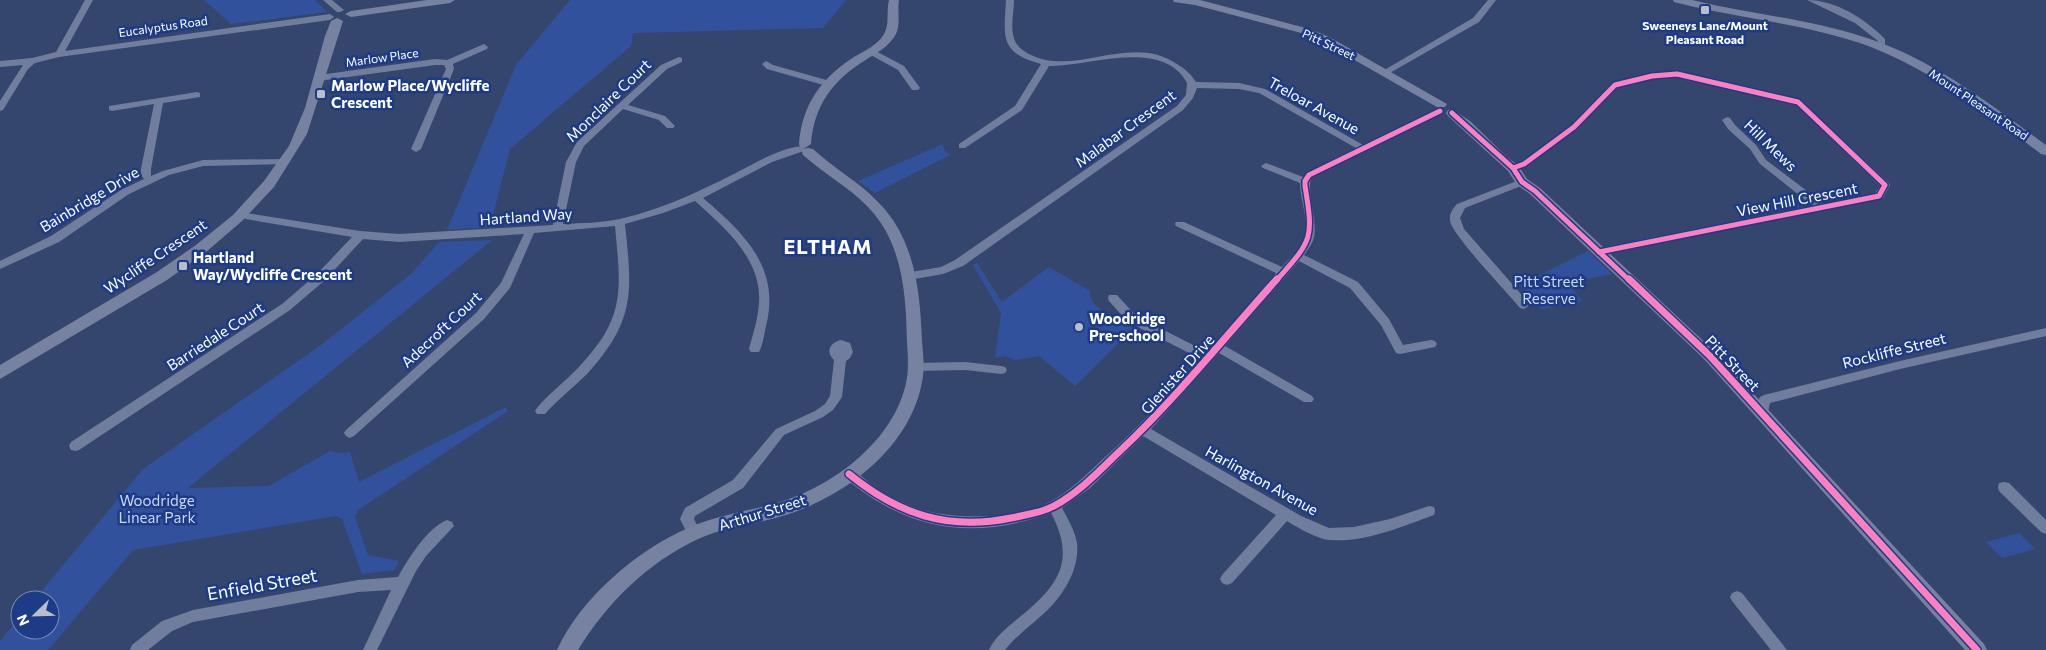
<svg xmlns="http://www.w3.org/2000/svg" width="2046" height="650" font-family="Commissioner,sans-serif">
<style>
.green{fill:#32519d}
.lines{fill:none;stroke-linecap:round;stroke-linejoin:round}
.street{fill:#717d9c;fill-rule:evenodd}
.secondary{fill:#7782a0;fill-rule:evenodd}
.cycleway-far1-casing{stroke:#1d3b86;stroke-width:8}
.cycleway-casing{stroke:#1d3b86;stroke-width:10}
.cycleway-far1{stroke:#ff80c0;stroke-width:5}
.cycleway{stroke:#ff80c0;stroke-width:7}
.poi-dot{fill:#b8becc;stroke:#1d3b86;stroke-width:2}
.labels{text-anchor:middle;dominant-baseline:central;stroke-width:5;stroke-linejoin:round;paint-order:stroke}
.far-poi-label{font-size:12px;font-weight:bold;fill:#fff;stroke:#1d3b86}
.far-street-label{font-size:12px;fill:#fff;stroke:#1d3b86}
.poi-label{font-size:15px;font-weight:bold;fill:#fff;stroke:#1d3b86;text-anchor:start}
.street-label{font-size:15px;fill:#fff;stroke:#1d3b86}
.park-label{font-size:15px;fill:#cbd8f8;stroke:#1d3b86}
.near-street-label{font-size:18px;fill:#fff;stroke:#1d3b86}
.district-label{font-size:20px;font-weight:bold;letter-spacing:1px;fill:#fff;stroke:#1d3b86}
</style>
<rect width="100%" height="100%" fill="#35466e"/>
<!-- green -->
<g class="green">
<polygon points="204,0 315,0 327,12 231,24"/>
<polygon points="570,0 846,0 823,28 633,33 631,46 510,149 490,227 447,230 516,65"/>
<polygon points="943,144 944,150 950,155 875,193 858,181"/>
<polygon points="492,240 188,488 269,486 330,451 338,453 350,452 359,482 506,407 508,411 358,510 355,517 368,555 399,561 394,570 362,574 342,519 336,516 133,550 48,650 0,650 0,641 20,617 20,630 50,630 50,600 34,600 143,469 321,345 412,273 439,242"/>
<polygon points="1588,251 1612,274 1567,283 1582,301 1542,309 1520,285"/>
<path d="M977,263L1002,302L1049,267L1090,291C1088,310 1121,320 1134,328L1075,386L1039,356L1016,360L1005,356L995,358L1001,313L973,265Z"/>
<polygon points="2019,533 2035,549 2002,558 1986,542"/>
</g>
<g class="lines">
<!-- street -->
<g class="street">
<polygon points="85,0 93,0 65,51 330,14 334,17 330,20 59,57 35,63 28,69 3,110 0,111 0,101 23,65 0,67 0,61 32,58 56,52"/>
<polygon points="323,0 332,0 344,10 340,12 337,12"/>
<path d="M1006,0H1014C1014,12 1010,26 1014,38C1016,46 1022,50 1029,54C1075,78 1130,32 1177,64C1185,69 1191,74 1196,82L1239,83L1265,89L1363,145L1437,109H1443V113L1312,177C1305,189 1318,220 1314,237C1313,243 1308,249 1304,255L1358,282L1389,319L1403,345L1431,340L1435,341L1437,344L1435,347L1400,354L1396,353L1381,325L1350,288L1299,261L1225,346L1312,396L1314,399L1312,402H1304L1219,353L1151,429L1301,516L1329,528L1354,527L1390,519L1429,506L1434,507L1435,511L1434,515C1401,527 1364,543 1329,540C1318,539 1296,527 1287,521L1232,583L1227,585L1222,583L1220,579L1222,575L1276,515L1143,436L1090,488L1062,508C1068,519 1075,531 1077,543C1080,571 1061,599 1041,616C1029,627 1015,637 1005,650H989C995,636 1009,626 1021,616C1059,585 1076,560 1051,513C972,541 909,531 845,478L843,474L845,470C848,469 848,468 852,470C859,472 866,481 873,486C883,493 894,499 906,504C942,521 1014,521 1050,502C1070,491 1086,475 1103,459C1138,428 1169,394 1201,359L1128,322L1109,301L1108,298L1109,295H1117L1136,316L1207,352L1276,273L1176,226L1175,224L1176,222H1184L1282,267C1289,259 1300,249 1304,238C1310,221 1300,201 1300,183L1263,168L1261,166L1266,163L1303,177L1306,173L1356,148L1259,93L1239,89L1197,88L1193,98L1183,110L963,266L943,274L909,280L905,279L904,276L905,273L941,267L955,260L1177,106L1186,95L1187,83C1162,37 1089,67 1049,66L1022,110L965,148H959V144L1015,106L1041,64C999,53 1004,36 1006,0Z"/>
<polygon points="1488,0 1496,0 1479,22 1388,74 1382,74 1381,72 1473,18"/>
<path d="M1807,0C1836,0 1865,19 1885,39V47L1881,50L1878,49V41L1855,23Z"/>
<polygon points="484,44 488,47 487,49 453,64 454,69 421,149 416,152 411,149 446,69 444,65 435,65 319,81 315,78 319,75 435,59 447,60"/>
<polygon points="872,49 904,66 920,88 918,90 912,90 898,70 869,54 869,50"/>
<path d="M679,57L682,58V62L667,69L628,105L665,116L675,126L673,128H667L659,120L623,109L584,146L576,162L563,224C582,223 601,223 620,219C667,208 709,187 751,165C762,159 792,144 804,147V151L772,162L703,198C744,233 781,268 766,326C764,335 763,344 759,352H751L749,349C753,334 758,319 759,303C762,259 725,228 695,201L663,213L625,224C632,292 636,320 587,374C573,388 558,399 545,414H537L535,411L537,408C549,393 565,382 578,368C626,318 621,291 615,226L534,233L510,288L484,319L354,436L350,438L346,436L344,433L346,430L476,313L501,283L524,234L399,242L363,239L325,280L290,310L79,450L75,451L71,450L69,446L71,442L282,304L317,274L352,237L240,218L235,215L236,213L240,212L360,231L399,234L553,225L566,162L577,142L661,65Z"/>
<polygon points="766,61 773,65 830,81 831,83 827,86 767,69 762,64"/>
<polygon points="1677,71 1801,100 1889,183 1890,185 1883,198 1879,199 1599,256 1595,255 1594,252 1599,248 1813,206 1760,164 1750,149 1728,129 1722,120 1727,117 1730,118 1735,125 1756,145 1766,160 1824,204 1875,193 1880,186 1795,104 1677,77 1652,79 1618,87 1577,129 1527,166 1513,171 1508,168 1521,162 1571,125 1612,83 1652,73"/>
<polygon points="197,92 200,93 200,97 163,103 151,169 151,176 163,171 203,160 285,159 290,162 288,164 203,166 169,175 129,194 59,242 0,269 0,261 51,236 121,190 144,179 141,175 141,169 154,104 112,111 109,110 109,106"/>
<path d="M1522,179L1526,180L1527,182L1526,184L1465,208L1460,218L1464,229L1528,302L1530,305L1524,309L1520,308C1507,292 1453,236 1450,221C1449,214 1453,208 1457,204Z"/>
<path d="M2046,328V336L1900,369L1770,403L1767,417H1759C1756,412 1757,402 1760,397L1764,395L1900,361Z"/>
<path d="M841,340L850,343L853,352L850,358L846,361L842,397L833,410L823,417L784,435L743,488L695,516L694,519L701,533L699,537L694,539L689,537L680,519L685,508L733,480L776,429L815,411L825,404L830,396L834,360C825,351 830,343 841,340Z"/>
<polygon points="965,362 1001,366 1005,367 1007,370 1005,373 1001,374 965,370 916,371 912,370 910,367 912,364 916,363"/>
<polygon points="2004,482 2009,483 2046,520 2046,534 2041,532 1999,491 1998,487 1999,483"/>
<path d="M447,520L452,522L454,526L426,556L416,571L377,650H363L391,590L358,592L193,622L172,631L148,650H130L132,645L162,621L193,610L358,580L398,577C408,559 427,528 447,520Z"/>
<polygon points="1737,591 1742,593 1787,650 1771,650 1732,601 1730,597 1732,593"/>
</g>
<!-- secondary -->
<g class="secondary">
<polygon points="427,0 455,0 450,3 351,17 345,14 351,11"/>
<path d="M889,0H899C897,11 901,24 896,34C889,47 876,53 864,61C832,81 814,106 811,144L805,148L800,147L799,144C802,105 821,78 854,57C864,51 878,45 884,34C890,24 886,11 889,0Z"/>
<polygon points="1173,0 1200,0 1313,30 1331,38 1447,104 1445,107 1437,107 1323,42 1305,34 1195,5 1174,2"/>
<path d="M1673,0H1692C1750,14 1810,19 1867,38C1934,60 1990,104 2046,145V155L2041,154C1985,111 1928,67 1860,43C1800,23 1736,18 1674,2Z"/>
<polygon points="337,18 343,21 307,134 274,187 242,221 206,252 167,280 0,379 0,365 157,272 196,245 233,215 264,181 289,146 305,108 325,36 331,21"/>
<polygon points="1452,109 1470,121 1508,158 1518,165 1527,179 1540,188 1714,351 1984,644 1987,650 1965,650 1704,359 1530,194 1517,185 1508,171 1448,116 1446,113 1448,110"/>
<path d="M808,148L813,149C833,168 858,181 877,201C915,238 920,291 922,341C923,354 925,369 922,382C910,447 848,494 789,514C759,524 727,526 698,539C647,563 607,603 578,650H557C580,599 637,550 688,528C719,514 753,511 786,500C837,483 894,439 906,383C909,370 908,356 907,342C906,295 903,243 868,207C849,187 824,174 803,155L802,152L803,149Z"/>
</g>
<!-- cycleway-far1 casing -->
<g class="cycleway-far1-casing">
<g id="cycleway-far1">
<polyline points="1452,113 1513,168 1522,182 1535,191 1630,281"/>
<polyline points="1513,168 1524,164 1574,127 1615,85 1652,76 1677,74 1798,102 1885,185 1879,196 1599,252"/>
<path d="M1276,281C1312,240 1314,240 1305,186V181L1309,175L1440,111"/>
</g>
</g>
<!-- cycleway casing -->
<g class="cycleway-casing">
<g id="cycleway">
<polyline points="1629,279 1709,355 1977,650"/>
<path d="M849,474C898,514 947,531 1011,518C1025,515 1041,513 1054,506C1080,492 1100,470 1121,450C1177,397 1225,337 1277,279"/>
</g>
</g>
<!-- cycleway-far1 -->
<use href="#cycleway-far1" class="cycleway-far1"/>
<!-- cycleway -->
<use href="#cycleway" class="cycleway"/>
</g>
<!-- markers -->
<g class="poi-dot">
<rect x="1700" y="5" width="10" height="10" rx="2.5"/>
<rect x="316" y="89" width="10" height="10" rx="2.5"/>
<rect x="178" y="261" width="10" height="10" rx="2.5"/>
<circle cx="1079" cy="327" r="5"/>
</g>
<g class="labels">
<!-- far-poi labels -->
<g class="far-poi-label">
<text x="1705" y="25">Sweeneys Lane/Mount<tspan x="1705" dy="14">Pleasant Road</tspan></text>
</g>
<!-- far-street labels -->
<g class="far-street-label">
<text transform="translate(163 26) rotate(-8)">Eucalyptus Road</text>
<text transform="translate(1329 44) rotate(25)">Pitt Street</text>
<text transform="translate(382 57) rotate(-8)">Marlow Place</text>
<text transform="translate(1979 104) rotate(34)">Mount Pleasant Road</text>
</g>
<!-- poi labels -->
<g class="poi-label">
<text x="331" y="85">Marlow Place/Wycliffe<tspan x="331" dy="17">Crescent</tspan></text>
<text x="193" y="257">Hartland<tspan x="193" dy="17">Way/Wycliffe Crescent</tspan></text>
<text x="1089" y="318">Woodridge<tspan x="1089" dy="17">Pre-school</tspan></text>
</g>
<!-- street labels -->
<g class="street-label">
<text transform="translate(608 100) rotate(-44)">Monclaire Court</text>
<text transform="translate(1314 105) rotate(29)">Treloar Avenue</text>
<text transform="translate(1125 128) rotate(-36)">Malabar Crescent</text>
<text transform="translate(1771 145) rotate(44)">Hill Mews</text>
<text transform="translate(89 199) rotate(-31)">Bainbridge Drive</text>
<text transform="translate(1797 199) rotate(-11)">View Hill Crescent</text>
<text transform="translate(526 216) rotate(-4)">Hartland Way</text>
<text transform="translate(155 256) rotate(-34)">Wycliffe Crescent</text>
<text transform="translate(441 329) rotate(-43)">Adecroft Court</text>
<text transform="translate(215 336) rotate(-33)">Barriedale Court</text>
<text transform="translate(1894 350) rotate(-14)">Rockliffe Street</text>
<text transform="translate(1733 363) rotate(46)">Pitt Street</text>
<text transform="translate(1177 374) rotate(-48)">Glenister Drive</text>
<text transform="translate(1262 480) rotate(29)">Harlington Avenue</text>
<text transform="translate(762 512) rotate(-17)">Arthur Street</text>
</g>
<!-- park labels -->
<g class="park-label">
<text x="1549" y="281">Pitt Street<tspan x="1549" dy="17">Reserve</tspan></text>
<text x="157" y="500">Woodridge<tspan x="157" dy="17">Linear Park</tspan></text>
</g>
<!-- near-street labels -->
<g class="near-street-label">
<text transform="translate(262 584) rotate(-10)">Enfield Street</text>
</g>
<!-- district labels -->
<g class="district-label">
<text x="828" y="246">ELTHAM</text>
</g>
</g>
<!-- north arrow -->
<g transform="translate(35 615) rotate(247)"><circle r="24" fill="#1d3b86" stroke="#7789b6"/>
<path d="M0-4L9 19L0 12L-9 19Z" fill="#b8becc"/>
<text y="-8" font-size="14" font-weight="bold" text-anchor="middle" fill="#ffffff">N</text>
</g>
</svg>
